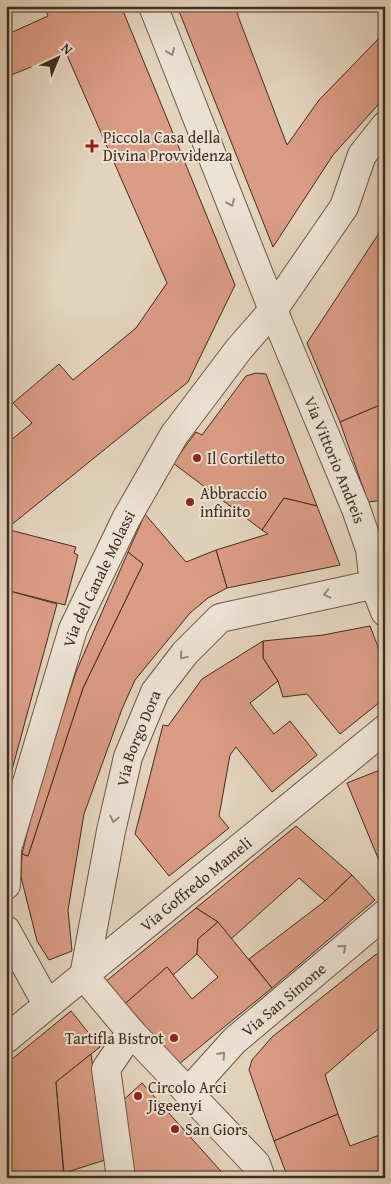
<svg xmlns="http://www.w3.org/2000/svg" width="391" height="1184" font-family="'Gentium Book Plus',serif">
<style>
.building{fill:#db9c85;stroke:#432c1e}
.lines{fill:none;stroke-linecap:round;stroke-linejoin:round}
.minor-casing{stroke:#6b5646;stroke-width:30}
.minor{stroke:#ede3d5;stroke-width:28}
.oneway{stroke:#98887a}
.poi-dot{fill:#8f2418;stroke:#ede3d5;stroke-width:2}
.labels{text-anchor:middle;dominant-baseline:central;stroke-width:4;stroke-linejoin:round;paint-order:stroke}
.poi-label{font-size:16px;fill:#432c1e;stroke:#ede3d5;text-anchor:start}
.street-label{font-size:16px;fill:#432c1e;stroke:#ede3d5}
</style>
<rect width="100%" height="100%" fill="#e4d4be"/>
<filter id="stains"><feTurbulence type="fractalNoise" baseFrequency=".004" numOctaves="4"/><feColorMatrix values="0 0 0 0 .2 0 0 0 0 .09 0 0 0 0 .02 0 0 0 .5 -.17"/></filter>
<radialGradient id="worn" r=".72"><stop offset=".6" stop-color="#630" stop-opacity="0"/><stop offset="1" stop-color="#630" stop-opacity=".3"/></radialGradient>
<!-- building -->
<g class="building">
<polygon points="44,6 121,6 235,285 188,382 10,526 6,526 6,444 32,423 13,403 59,364 73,380 136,328 167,283 66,53 6,77 6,35 48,16"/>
<polygon points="177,6 237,6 238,16 287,145 319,100 385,32 385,97 333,155 273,247"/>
<polygon points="385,224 385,403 340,422 307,343"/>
<polygon points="256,373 266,374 317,506 284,498 262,530 173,463 196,432 202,435 246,376"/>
<polygon points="385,403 385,500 368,502 340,422"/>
<polygon points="284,498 317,506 340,565 227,588 216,550 268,534 262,530"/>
<polygon points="145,514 186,562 216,550 227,588 208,598 190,613 135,680 122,709 84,814 68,910 72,951 49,960 37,941 21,877 22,854 28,856 83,688 143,564 128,552"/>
<polygon points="6,529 76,547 74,553 78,555 65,605 6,590"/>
<polygon points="128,552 143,564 83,688 28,856 22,854 35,800 76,672"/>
<polygon points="6,590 57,604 6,792"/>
<polygon points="370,626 385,665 385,698 340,734 307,694 283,697 278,681 263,658 263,641 323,635"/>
<polygon points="263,641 263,658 278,681 250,703 274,734 290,721 317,755 272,792 236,747 230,755 219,816 229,828 169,876 135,834 163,725 168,726 202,679"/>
<polygon points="385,768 385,875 347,783"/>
<polygon points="296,826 352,875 325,901 299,878 231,939 218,922 196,908"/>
<polygon points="352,875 375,900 272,988 249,959 325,901"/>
<polygon points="196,908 218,922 198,939 197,954 173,975 167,967 120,1008 100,986"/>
<polygon points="218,922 272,988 174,1068 120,1008 167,967 192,999 218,977 197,954 198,939"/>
<polygon points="385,951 385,1023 325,1075 338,1114 274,1141 249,1070 252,1060 272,1037 375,955"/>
<polygon points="71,1011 100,1047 56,1082 64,1178 6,1178 6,1064"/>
<polygon points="91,1054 105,1160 64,1173 56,1082"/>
<polygon points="142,1083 227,1178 140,1178 124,1157 118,1105"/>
<polygon points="338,1114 350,1146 385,1133 385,1178 370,1178 369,1175 361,1178 288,1178 274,1141"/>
</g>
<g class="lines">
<!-- minor casing -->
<g class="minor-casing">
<g id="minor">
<path id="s1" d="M153,6L273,310L356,509L370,549L374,584L385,612"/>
<path id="s2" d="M6,885L7,849L73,629L126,519L174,435L239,349L273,310L344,207L362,155L385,126"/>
<polyline points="6,930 47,1004"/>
<path id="s3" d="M6,1039L385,729"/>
<path id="s4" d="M189,1091L234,1041L385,914"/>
<polyline points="121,1178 106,1069 131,1032"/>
<path id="s5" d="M261,1178L256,1164L131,1032L84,976L111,831L128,757L155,692L185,653L220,618L385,582"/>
</g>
</g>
<!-- minor -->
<use href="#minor" class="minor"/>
</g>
<!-- one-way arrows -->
<defs><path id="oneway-chevron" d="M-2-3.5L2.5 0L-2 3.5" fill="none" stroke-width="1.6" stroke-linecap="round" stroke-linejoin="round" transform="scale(1.25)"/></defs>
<g class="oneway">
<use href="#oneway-chevron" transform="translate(171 52) rotate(68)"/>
<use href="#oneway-chevron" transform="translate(231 203) rotate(68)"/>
<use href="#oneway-chevron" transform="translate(327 594) rotate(167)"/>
<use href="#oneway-chevron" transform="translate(183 656) rotate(130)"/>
<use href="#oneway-chevron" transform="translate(114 819) rotate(103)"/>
<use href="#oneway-chevron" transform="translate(343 948) rotate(-40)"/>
<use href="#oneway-chevron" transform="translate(222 1055) rotate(-48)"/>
</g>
<!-- markers -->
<g class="poi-dot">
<path d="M89.5 138.5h5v5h5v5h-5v5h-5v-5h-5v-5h5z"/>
<circle cx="197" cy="458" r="5"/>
<circle cx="190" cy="502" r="5"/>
<circle cx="174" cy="1038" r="5"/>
<circle cx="138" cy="1096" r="5"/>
<circle cx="175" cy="1129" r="5"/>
</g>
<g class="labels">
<!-- poi labels -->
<g class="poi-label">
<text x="103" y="137">Piccola Casa della<tspan x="103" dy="18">Divina Provvidenza</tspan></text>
<text x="207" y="458">Il Cortiletto</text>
<text x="200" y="493">Abbraccio<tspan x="200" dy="18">infinito</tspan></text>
<text x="164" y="1038" text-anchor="end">Tartifla Bistrot</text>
<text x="148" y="1087">Circolo Arci<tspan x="148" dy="18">Jigeenyi</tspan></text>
<text x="185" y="1129">San Giors</text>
</g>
<!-- street labels -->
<g class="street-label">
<text stroke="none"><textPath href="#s1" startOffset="489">Via Vittorio Andreis</textPath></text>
<text stroke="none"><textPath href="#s2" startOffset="322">Via del Canale Molassi</textPath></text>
<text stroke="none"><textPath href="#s5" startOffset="514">Via Borgo Dora</textPath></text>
<text stroke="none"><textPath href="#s3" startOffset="245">Via Goffredo Mameli</textPath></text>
<text stroke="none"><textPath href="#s4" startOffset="132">Via San Simone</textPath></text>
</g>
</g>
<!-- margin -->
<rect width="391" height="1184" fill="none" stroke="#e4d4be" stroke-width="25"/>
<rect x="8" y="8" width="376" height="1169" fill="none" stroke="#432c1e" stroke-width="2.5"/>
<rect x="12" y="12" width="366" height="1159" fill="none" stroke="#432c1e"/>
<!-- north arrow -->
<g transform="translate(58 58) rotate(44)" stroke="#ede3d5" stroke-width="4" paint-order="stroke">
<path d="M0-4L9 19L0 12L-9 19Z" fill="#432c1e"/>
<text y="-8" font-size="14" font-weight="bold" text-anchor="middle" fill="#432c1e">N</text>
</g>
<rect width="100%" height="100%" filter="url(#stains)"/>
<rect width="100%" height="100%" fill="url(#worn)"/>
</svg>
